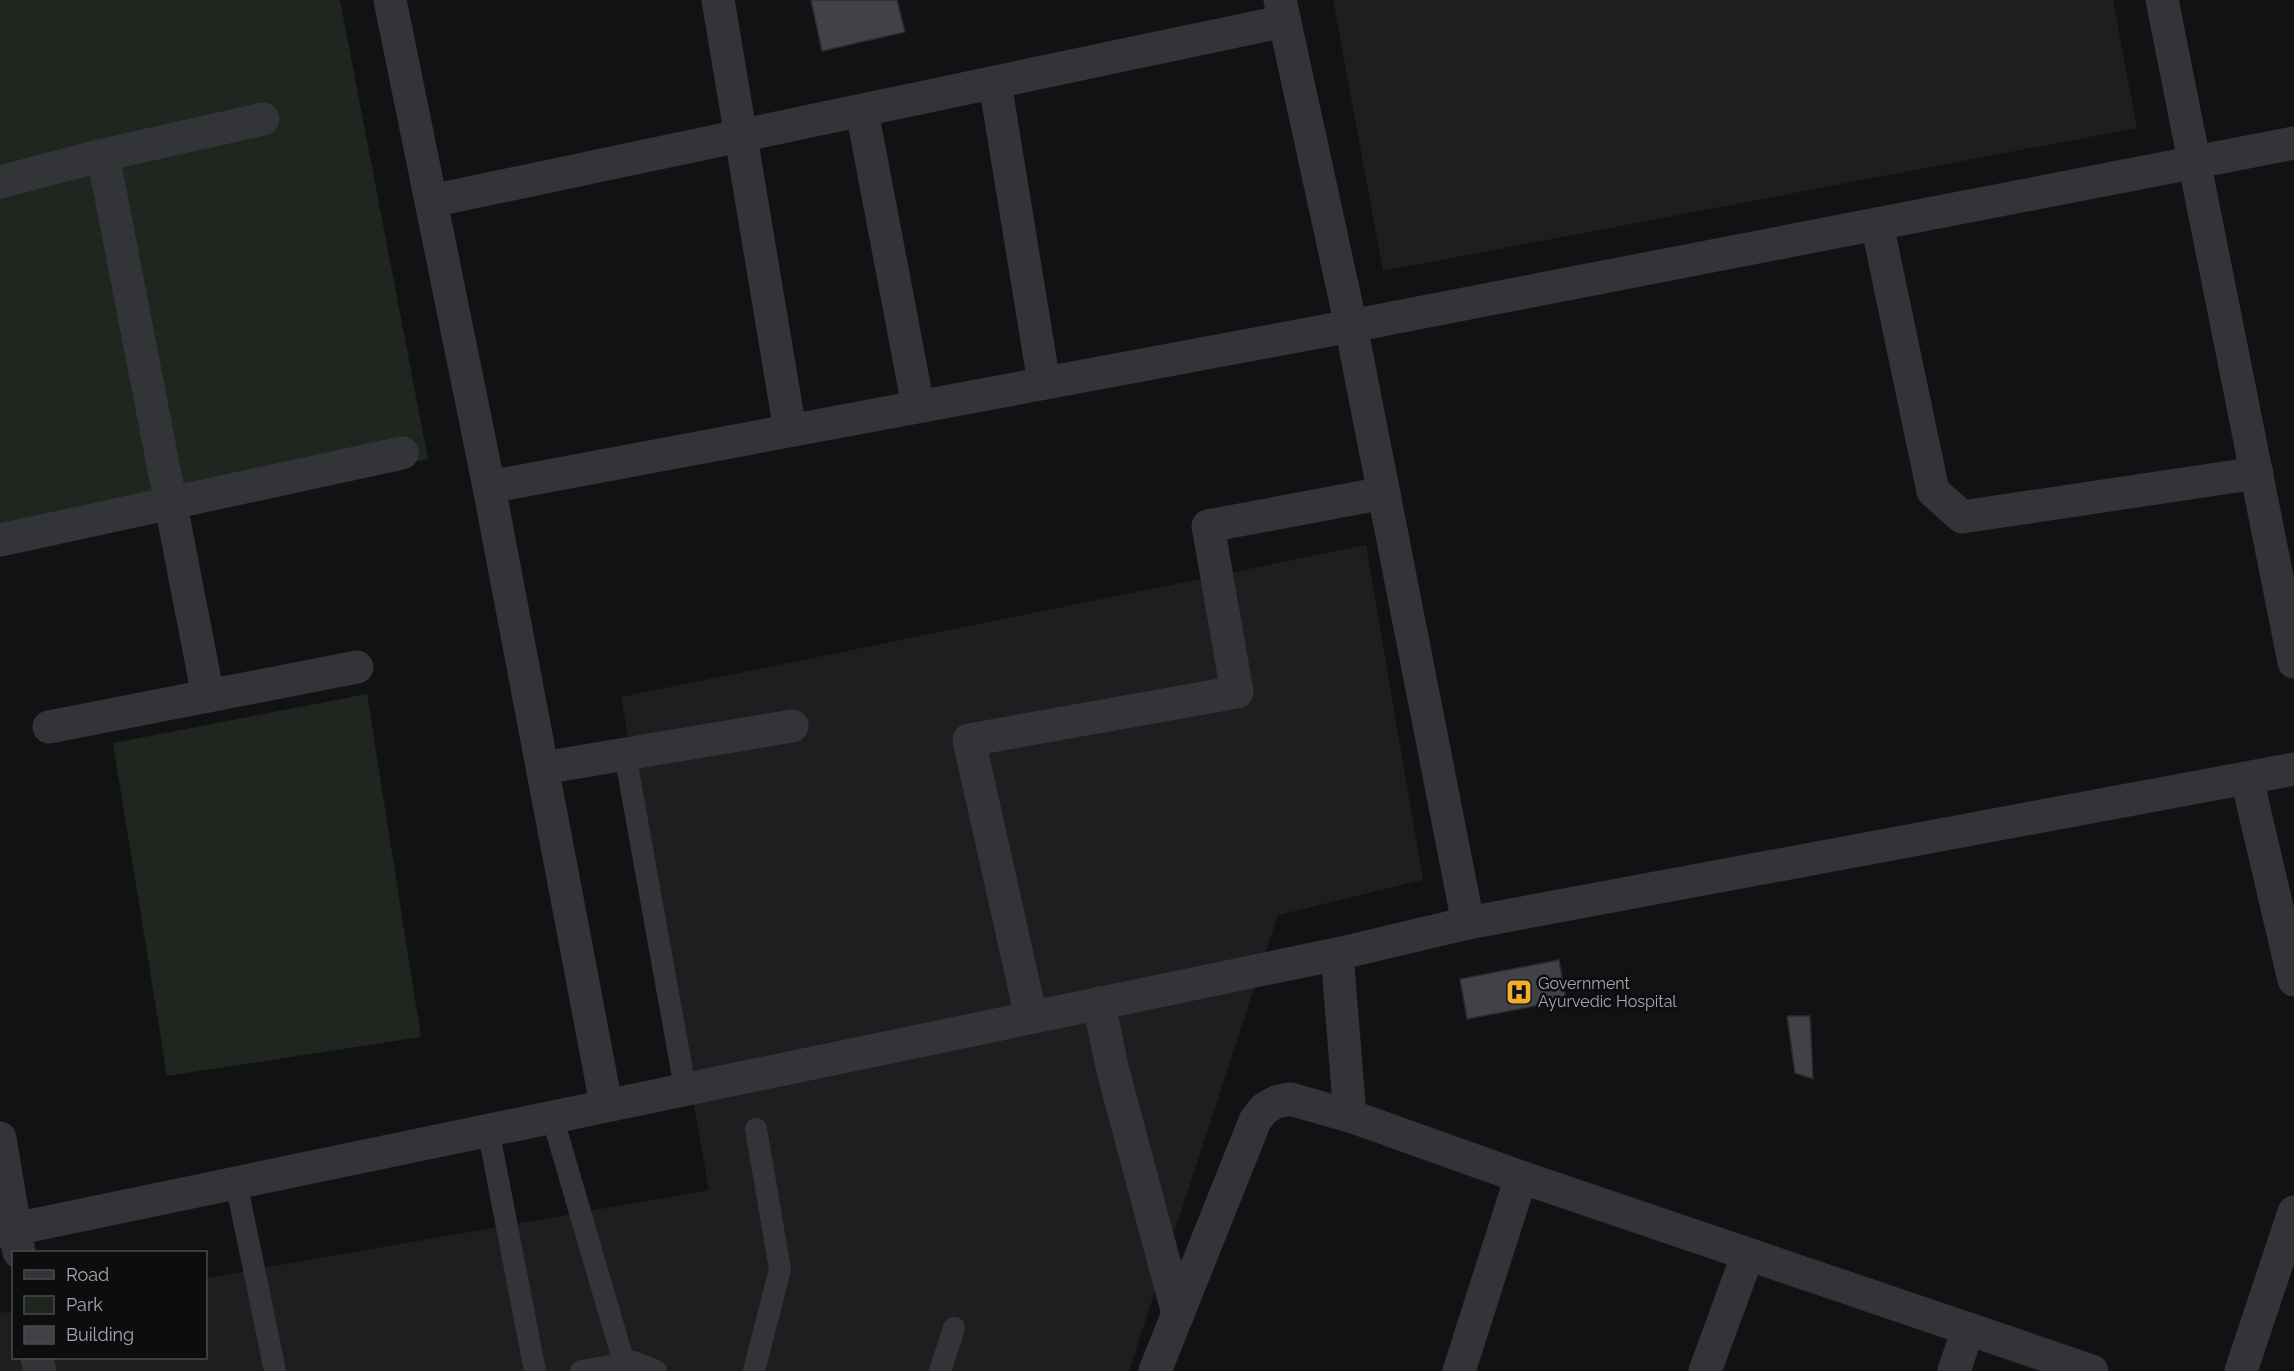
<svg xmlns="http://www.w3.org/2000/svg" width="2294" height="1371" font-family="Raleway,sans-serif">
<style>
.built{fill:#1e1e20}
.green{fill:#1e261f}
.building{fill:#414247;stroke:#2c2c30;stroke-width:1.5}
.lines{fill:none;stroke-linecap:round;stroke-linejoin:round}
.service{stroke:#333438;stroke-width:22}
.minor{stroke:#333438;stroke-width:33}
.tertiary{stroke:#333438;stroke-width:33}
.labels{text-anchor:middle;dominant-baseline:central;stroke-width:5;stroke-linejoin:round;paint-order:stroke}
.poi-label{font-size:16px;fill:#a3a9b4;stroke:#0d0d0e;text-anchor:start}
</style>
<rect width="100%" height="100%" fill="#121214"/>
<!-- built -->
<g class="built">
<polygon points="1333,0 2113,0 2137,128 1383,271"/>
<polygon points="1366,545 1423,880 1278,915 1129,1371 0,1371 0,1313 13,1311 14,1358 206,1358 206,1278 709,1190 621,697"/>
</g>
<!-- green -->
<g class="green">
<polygon points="0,0 340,0 428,459 0,552"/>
<polygon points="367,694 421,1037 167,1076 113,743"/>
</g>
<!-- building -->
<g class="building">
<polygon points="811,0 897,0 905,32 822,51"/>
<polygon points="1559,960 1566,1000 1467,1019 1460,979"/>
<polygon points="1787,1016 1810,1016 1813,1079 1795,1073"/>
</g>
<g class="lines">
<!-- service -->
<g class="service">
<polyline points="625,754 685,1088"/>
<polyline points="552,1116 624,1363"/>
<polyline points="488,1129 535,1371"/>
<polyline points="236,1182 275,1371"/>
<polyline points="581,1371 634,1362 656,1371"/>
<polyline points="754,1371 780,1269 756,1129"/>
<polyline points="940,1371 954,1328"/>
</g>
<!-- minor -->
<g class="minor">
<polyline points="390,0 489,487 606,1104"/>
<polyline points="718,0 790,430"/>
<polyline points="1280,0 1351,326 1468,923"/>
<polyline points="2162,0 2294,662"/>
<polyline points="995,83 1044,383"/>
<polyline points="862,111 918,406"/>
<polyline points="103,155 208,696"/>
<polyline points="0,182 103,155 263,119"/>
<polyline points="431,201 1285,21"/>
<polyline points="1877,224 1933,491 1962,517 2257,473"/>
<polyline points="489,487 1351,326 2294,143"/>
<polyline points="0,540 402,453"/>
<polyline points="49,727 357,667"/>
<polyline points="543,768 792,726"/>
<polyline points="2247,779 2294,980"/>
<polyline points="1337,954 1350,1116"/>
<polyline points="1099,1003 1112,1067 1178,1314"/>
<polyline points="1031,1017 969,740 1237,692 1208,526 1384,493"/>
<polyline points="0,1138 19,1252"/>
<polyline points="37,1358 40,1371"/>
<polyline points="1155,1371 1255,1121 1264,1109 1276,1102 1290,1099 1350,1116 1521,1177 2092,1371"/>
<polyline points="1459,1371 1521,1177"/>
<polyline points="1705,1371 1748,1254"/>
<polyline points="1954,1371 1968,1329"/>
<polyline points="2241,1371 2294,1212"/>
</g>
<!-- tertiary -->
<polyline class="tertiary" points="0,1232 1337,954 1468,923 2294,769"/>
</g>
<!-- icons -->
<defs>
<g id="hospital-square" transform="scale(1.35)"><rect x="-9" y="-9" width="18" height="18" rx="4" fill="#f1ad2d" stroke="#0d0d0e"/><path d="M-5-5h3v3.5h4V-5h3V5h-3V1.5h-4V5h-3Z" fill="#111"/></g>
</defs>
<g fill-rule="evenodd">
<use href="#hospital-square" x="1519" y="992"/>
</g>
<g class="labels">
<!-- poi labels -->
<g class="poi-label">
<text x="1538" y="983">Government<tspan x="1538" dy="18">Ayurvedic Hospital</tspan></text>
</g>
</g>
<!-- legend -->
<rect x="12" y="1251" width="195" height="108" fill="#0d0d0e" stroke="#494b50" stroke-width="1.5"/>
<rect x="24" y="1270" width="30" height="9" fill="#333438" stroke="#494b50" stroke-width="1.5"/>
<text x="66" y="1281" font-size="18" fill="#a3a9b4">Road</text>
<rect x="24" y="1296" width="30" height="18" fill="#1e261f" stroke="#494b50" stroke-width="1.5"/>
<text x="66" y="1311" font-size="18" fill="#a3a9b4">Park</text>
<rect x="24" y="1326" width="30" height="18" fill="#414247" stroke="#494b50" stroke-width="1.5"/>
<text x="66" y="1341" font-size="18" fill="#a3a9b4">Building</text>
</svg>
